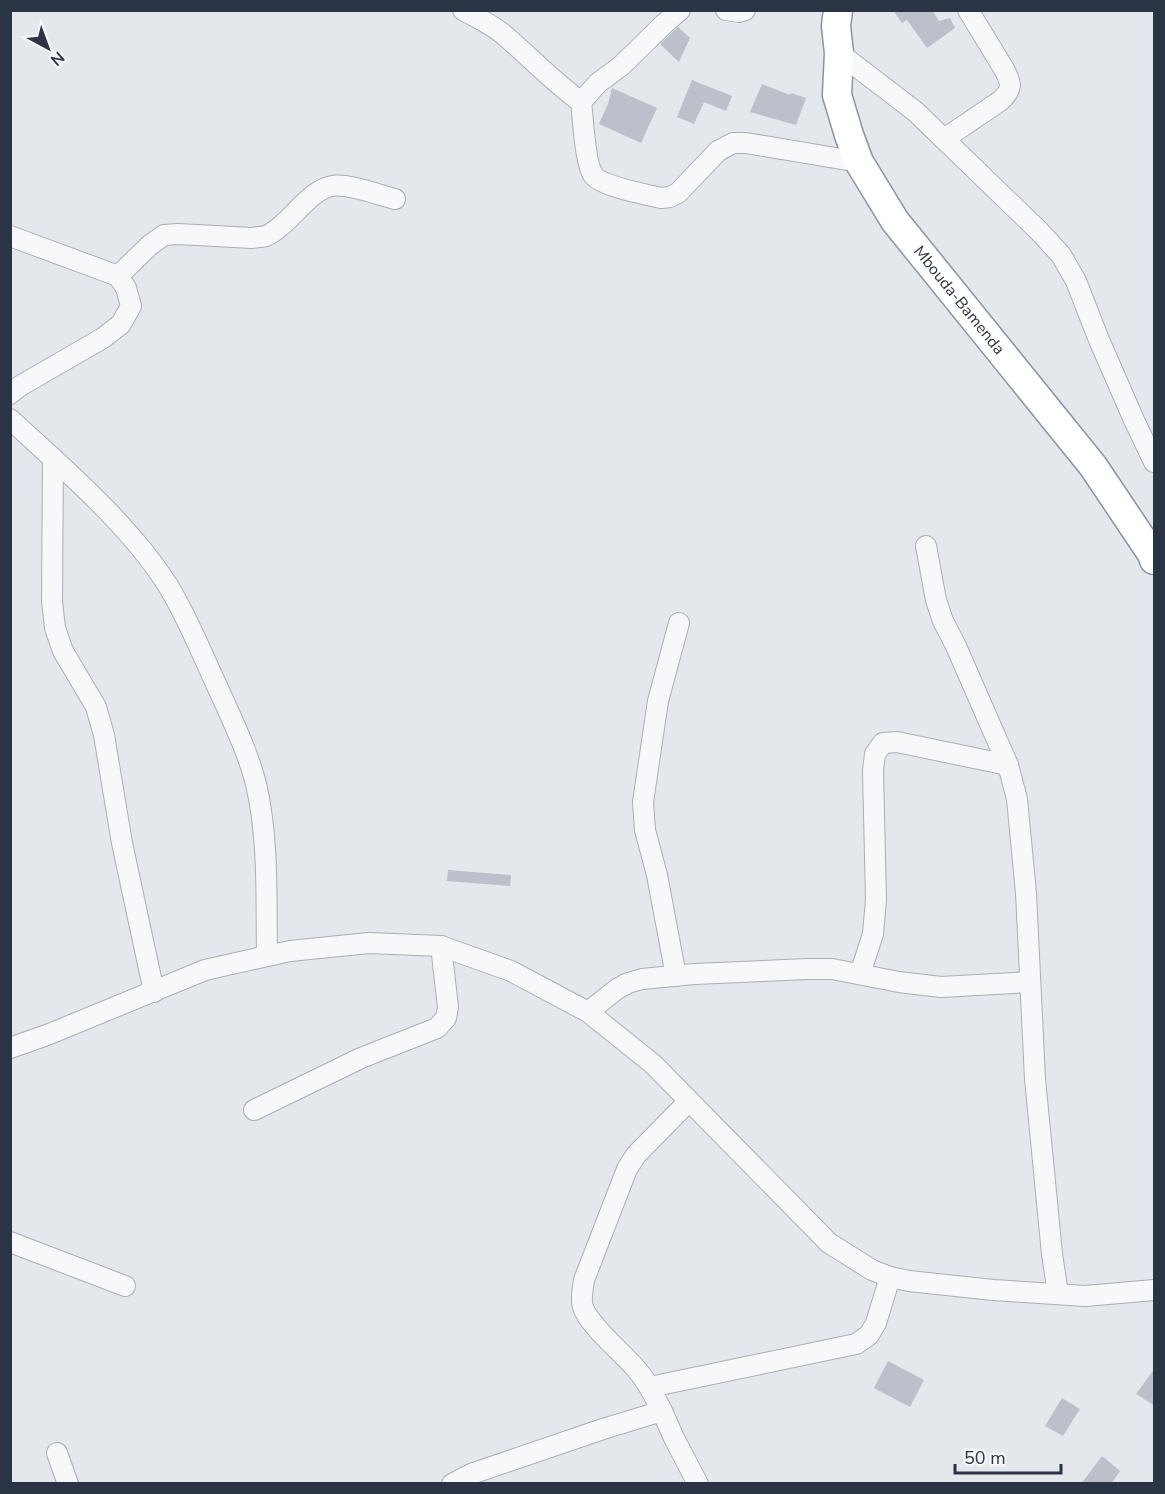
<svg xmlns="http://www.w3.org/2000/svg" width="1165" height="1494" font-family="'Nunito Sans',sans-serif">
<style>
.building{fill:#bbc0ca}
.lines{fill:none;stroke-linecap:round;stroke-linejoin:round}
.minor-casing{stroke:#a9aeb7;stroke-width:22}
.highway-casing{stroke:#8b94a3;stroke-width:31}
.minor{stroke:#f7f8fa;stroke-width:20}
.highway{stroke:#fff;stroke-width:28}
.labels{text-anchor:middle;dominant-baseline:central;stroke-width:6;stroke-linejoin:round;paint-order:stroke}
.street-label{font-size:16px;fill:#2b3445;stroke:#f4f6f9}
</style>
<rect width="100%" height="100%" fill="#e4e7ec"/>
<!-- building -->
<g class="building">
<polygon points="893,10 932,10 939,21 950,18 955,28 927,48 907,20 902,23"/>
<polygon points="678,27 690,38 679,62 660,44"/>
<polygon points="692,80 732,96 726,111 704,102 694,124 677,117"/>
<polygon points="762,84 790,95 791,93 806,98 796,125 750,112"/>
<polygon points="612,88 657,108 641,143 599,124 608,104"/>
<polygon points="448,870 511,875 510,886 447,881"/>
<polygon points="888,1361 924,1380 910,1407 874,1388"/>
<polygon points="1155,1368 1155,1406 1136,1394"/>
<polygon points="1062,1398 1080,1409 1063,1436 1045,1426"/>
<polygon points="1102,1456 1120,1471 1111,1484 1081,1484"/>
</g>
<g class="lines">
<!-- minor casing -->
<g class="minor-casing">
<g id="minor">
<path d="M463,10C477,18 491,24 503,34C530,57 552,81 581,102L598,83L621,66L664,24L680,10"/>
<polyline points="726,10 739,12 745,10"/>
<polyline points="839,53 916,112 1040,232 1061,255 1076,281 1099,340 1134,420 1154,462"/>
<path d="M581,102C583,117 585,166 594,176C604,187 645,194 661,198L670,197L678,193L718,151L733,143H746L859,162"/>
<path d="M944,139L1000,101C1013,89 1012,84 1004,69L968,10"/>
<polyline points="10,236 118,276 126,288 131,306 121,324 103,338 20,386 10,394"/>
<path d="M118,276L150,245L164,235L178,234L252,238C257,237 262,237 266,236C289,226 308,190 332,186C347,183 379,195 395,199"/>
<path d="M10,419C64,469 127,522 167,584C187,616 201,652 217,686C231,717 248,752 256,784C269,840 266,899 267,956"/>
<polyline points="53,458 52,601 55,628 63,651 96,707 104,735 122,843 154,992"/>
<polyline points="926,546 936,600 943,621 955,644 1008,765 1017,799 1026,893 1035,1079 1052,1254 1058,1294"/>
<polyline points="860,974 873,934 876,900 873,770 875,754 883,743 897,742 1008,765"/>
<polyline points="676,976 657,875 645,830 643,802 658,701 679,623"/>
<polyline points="588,1012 617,989 628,983 642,979 694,974 807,969 832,969 899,982 941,987 1030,982"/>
<polyline points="10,1048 47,1035 205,970 290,951 369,943 441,946 511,971 588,1012 653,1064 829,1243 872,1270 890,1277 909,1281 993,1290 1085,1296 1154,1290"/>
<polyline points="254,1110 361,1058 437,1028 446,1018 448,1007 441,946"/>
<polyline points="10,1242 125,1286"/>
<polyline points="650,1387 856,1344 869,1335 876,1323 890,1277"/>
<path d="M662,1411C655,1397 648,1383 638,1371C625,1355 588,1325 583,1307C580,1298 583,1289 584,1280L627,1169L636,1155L689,1101"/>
<polyline points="57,1453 68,1484"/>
<polyline points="452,1484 471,1474 603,1429 662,1411 674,1438 698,1484"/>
</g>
</g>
<!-- highway casing -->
<g class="highway-casing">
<g id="highway">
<path id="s1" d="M838,10L836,26L839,53L837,95L849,135L859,162L895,221L1093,466L1152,554L1154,560"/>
</g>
</g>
<!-- minor -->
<use href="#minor" class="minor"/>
<!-- highway -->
<use href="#highway" class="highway"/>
</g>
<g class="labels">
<!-- street labels -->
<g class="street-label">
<text stroke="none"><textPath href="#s1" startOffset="327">Mbouda-Bamenda</textPath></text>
</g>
</g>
<!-- border -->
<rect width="1165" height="1494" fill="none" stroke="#2b3445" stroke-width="24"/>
<!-- north arrow -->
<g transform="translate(48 48) rotate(139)" stroke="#f4f6f9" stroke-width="4.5" paint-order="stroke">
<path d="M0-4.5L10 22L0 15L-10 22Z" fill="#2b3445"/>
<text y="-9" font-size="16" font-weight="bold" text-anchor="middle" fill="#2b3445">N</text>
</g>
<!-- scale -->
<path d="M955 1464v9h106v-9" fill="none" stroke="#2b3445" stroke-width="3"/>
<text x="964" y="1464" font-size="18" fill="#2b3445" stroke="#f4f6f9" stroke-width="4.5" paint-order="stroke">50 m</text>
</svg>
